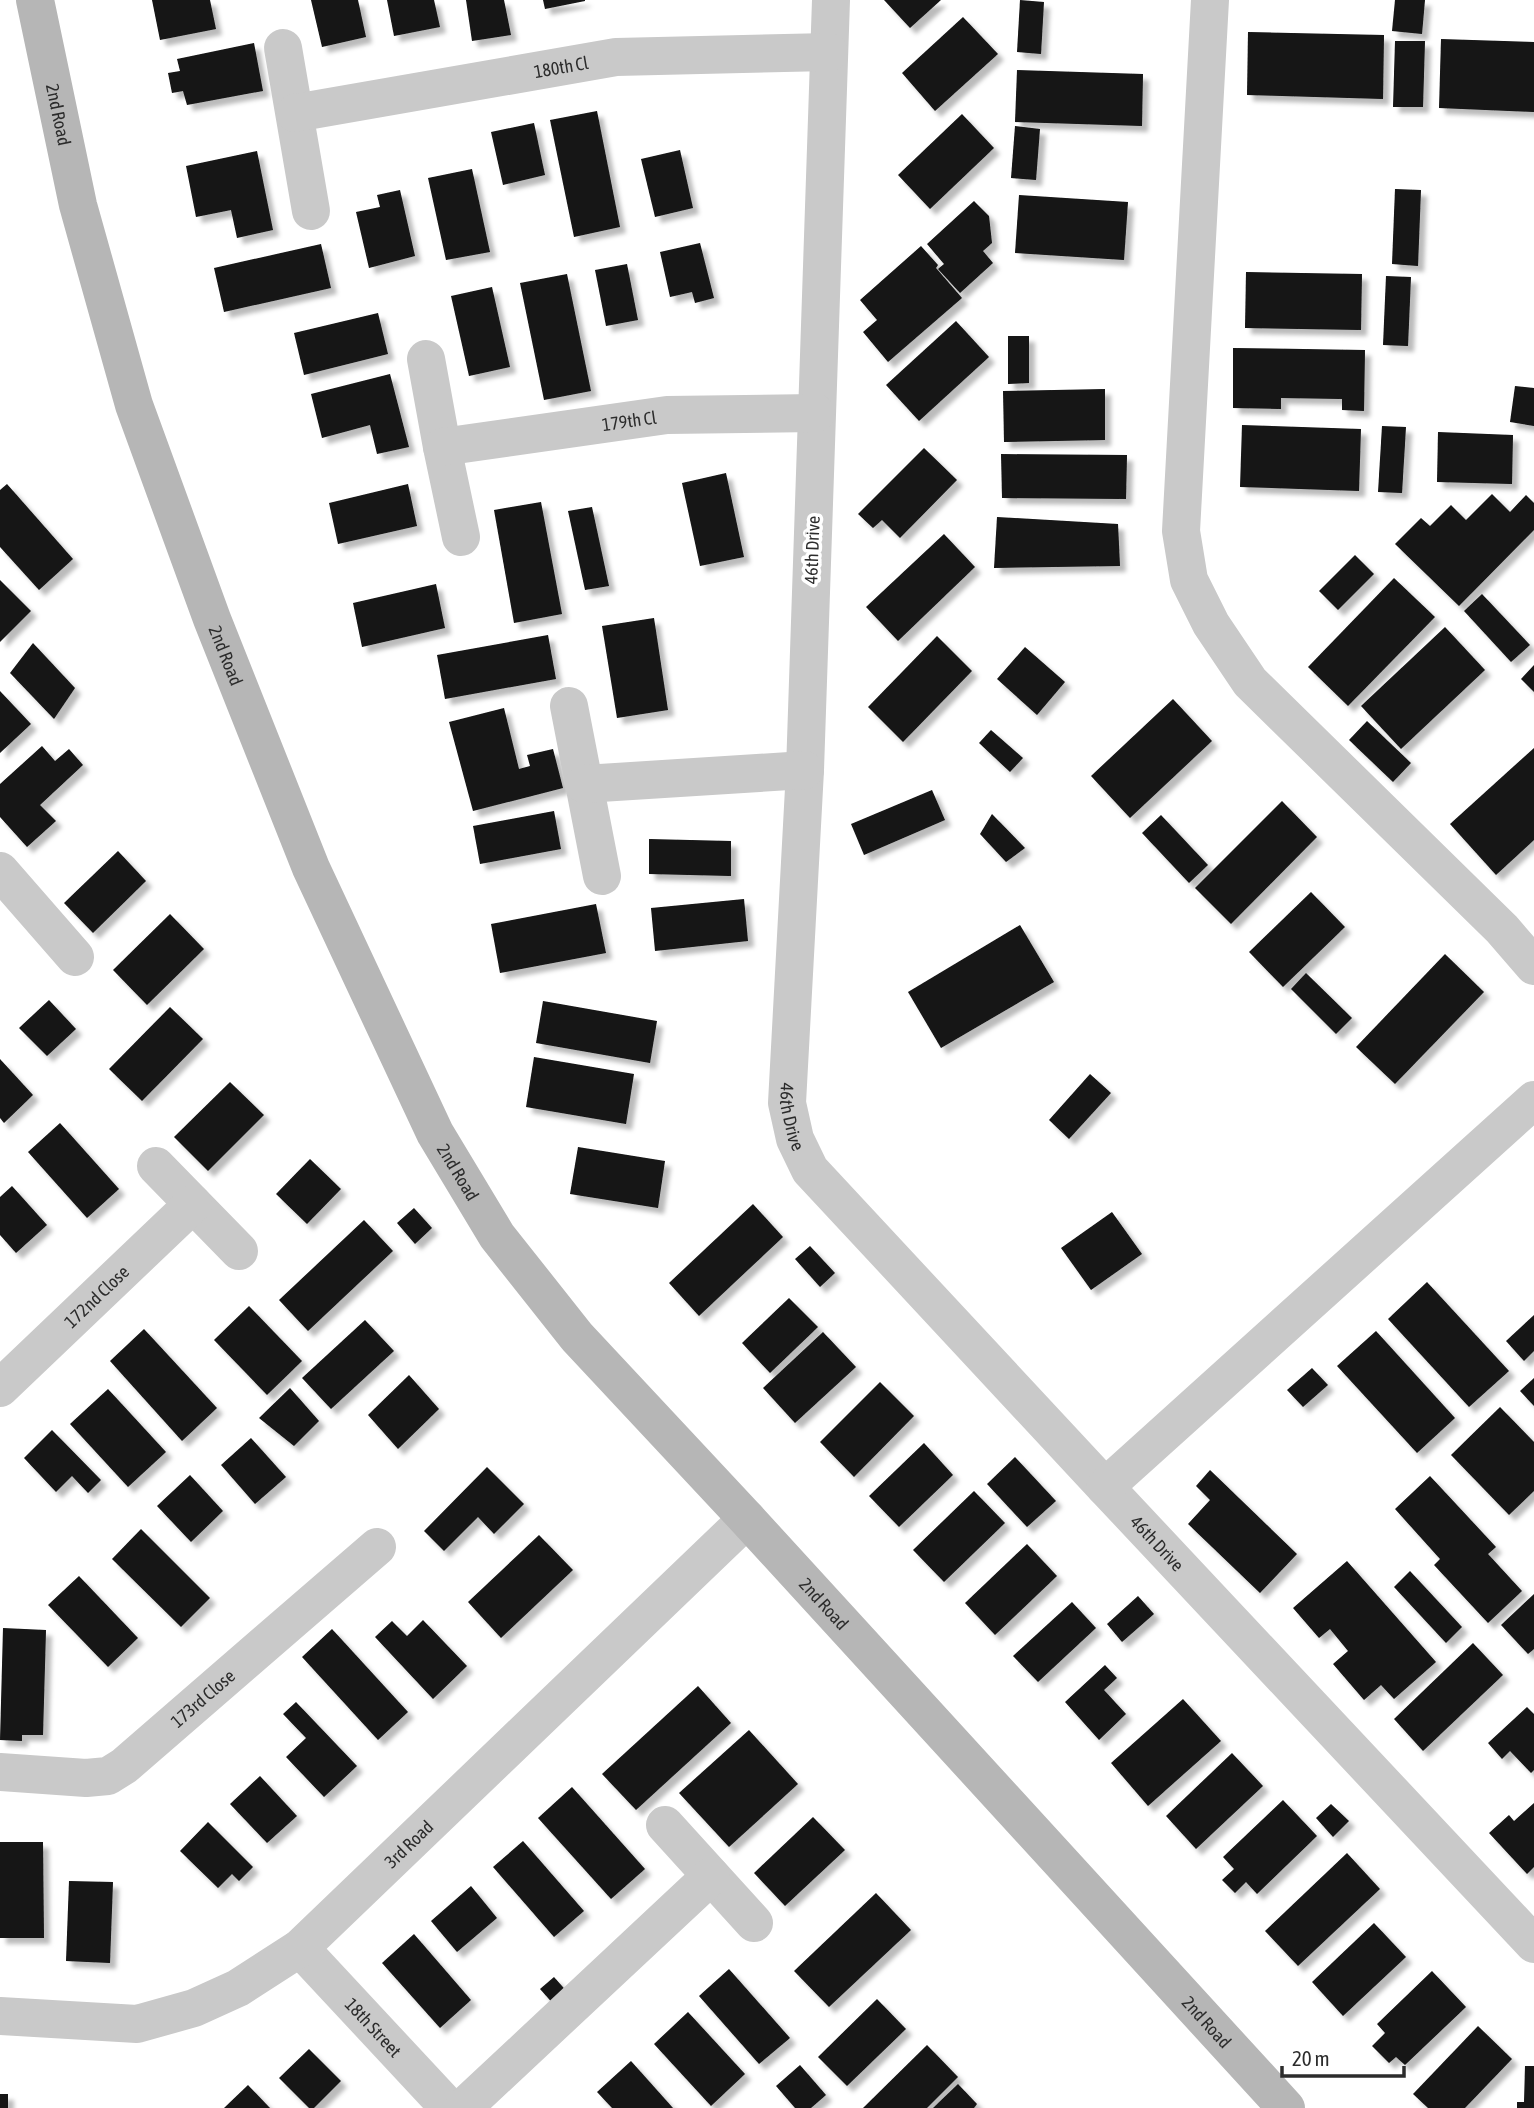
<svg xmlns="http://www.w3.org/2000/svg" width="1534" height="2108" font-family="'Asap Condensed',sans-serif">
<style>
.building{fill:#131313;filter:url(#shadow)}
.lines{fill:none;stroke-linecap:round;stroke-linejoin:round}
.street{stroke:#c9c9c9;stroke-width:38}
.secondary{stroke:#b6b6b6;stroke-width:38}
.labels{text-anchor:middle;dominant-baseline:central;stroke-width:7;stroke-linejoin:round;paint-order:stroke}
.street-label{font-size:18px;fill:#2c2c2c;stroke:#fff}
</style>
<defs>
<filter id="shadow"><feDropShadow dx="6" dy="6" stdDeviation="2" flood-color="#0004"/></filter>
</defs>
<rect width="100%" height="100%" fill="#fff"/>
<!-- building -->
<g class="building">
<polygon points="152,0 210,0 216,29 160,40"/>
<polygon points="311,0 358,0 366,37 322,47"/>
<polygon points="387,0 434,0 440,27 394,36"/>
<polygon points="466,0 504,0 511,35 472,41"/>
<polygon points="543,0 585,0 585,1 545,9"/>
<polygon points="884,0 941,0 910,28"/>
<polygon points="1020,0 1044,2 1041,54 1017,52"/>
<polygon points="1395,0 1425,0 1422,34 1392,31"/>
<polygon points="963,17 998,54 935,111 902,73"/>
<polygon points="1248,32 1384,35 1383,99 1247,95"/>
<polygon points="1441,39 1534,42 1534,112 1439,108"/>
<polygon points="1395,41 1425,41 1423,107 1393,107"/>
<polygon points="254,43 263,91 187,105 183,91 172,93 168,73 180,71 177,59"/>
<polygon points="1017,70 1143,74 1142,126 1015,122"/>
<polygon points="597,111 620,227 574,237 550,120"/>
<polygon points="962,114 994,148 930,209 898,175"/>
<polygon points="534,123 545,175 503,185 491,132"/>
<polygon points="1015,126 1040,129 1036,180 1011,178"/>
<polygon points="680,150 693,208 655,217 641,159"/>
<polygon points="257,151 273,230 237,238 231,210 196,217 186,166"/>
<polygon points="472,169 490,252 446,260 428,178"/>
<polygon points="1395,189 1421,190 1418,266 1392,264"/>
<polygon points="400,190 415,256 369,268 356,212 380,207 377,195"/>
<polygon points="1019,195 1128,202 1124,260 1015,253"/>
<polygon points="974,201 989,216 992,243 983,251 993,263 960,293 938,269 944,264 927,244"/>
<polygon points="700,243 714,298 695,303 692,292 670,297 660,252"/>
<polygon points="321,244 331,288 224,312 214,268"/>
<polygon points="921,246 938,265 936,268 962,298 888,362 863,332 877,320 860,300"/>
<polygon points="627,264 638,320 606,326 595,270"/>
<polygon points="1246,272 1362,274 1361,330 1245,328"/>
<polygon points="567,274 591,391 544,400 520,283"/>
<polygon points="1386,276 1411,277 1408,346 1383,345"/>
<polygon points="492,287 510,367 469,376 451,296"/>
<polygon points="378,313 388,354 304,375 294,333"/>
<polygon points="956,321 989,357 919,421 886,385"/>
<polygon points="1008,336 1029,336 1029,383 1008,384"/>
<polygon points="1233,348 1365,350 1364,411 1342,410 1342,399 1281,398 1281,409 1233,408"/>
<polygon points="390,374 409,447 377,454 370,425 322,438 311,394"/>
<polygon points="1515,386 1534,388 1534,426 1510,422"/>
<polygon points="1105,389 1105,440 1004,442 1003,391"/>
<polygon points="1242,425 1361,429 1359,491 1240,487"/>
<polygon points="1382,426 1406,427 1402,493 1378,492"/>
<polygon points="1438,432 1513,435 1512,484 1437,482"/>
<polygon points="924,448 957,480 900,538 882,520 873,528 858,514"/>
<polygon points="1001,454 1127,455 1126,499 1002,498"/>
<polygon points="726,473 744,557 700,566 682,483"/>
<polygon points="7,484 73,559 39,590 0,547 0,490"/>
<polygon points="408,484 417,526 338,544 329,503"/>
<polygon points="1492,494 1510,512 1526,495 1534,503 1534,530 1459,606 1395,544 1421,518 1430,526 1451,505 1466,520"/>
<polygon points="541,502 562,614 514,623 494,510"/>
<polygon points="592,507 609,586 585,590 568,511"/>
<polygon points="997,517 1118,524 1120,566 994,568"/>
<polygon points="944,534 975,567 898,641 866,607"/>
<polygon points="1355,555 1374,574 1338,610 1319,591"/>
<polygon points="1394,578 1435,617 1348,706 1308,667"/>
<polygon points="0,580 31,611 0,642"/>
<polygon points="436,584 445,628 362,647 353,603"/>
<polygon points="1482,594 1530,645 1511,662 1464,611"/>
<polygon points="654,618 668,710 617,718 602,626"/>
<polygon points="1445,627 1485,670 1401,749 1361,706"/>
<polygon points="548,635 556,679 445,699 437,655"/>
<polygon points="937,636 972,671 903,742 868,707"/>
<polygon points="33,643 75,688 54,719 10,673"/>
<polygon points="1025,647 1065,682 1037,715 997,679"/>
<polygon points="1534,665 1534,692 1521,679"/>
<polygon points="0,691 31,724 0,753"/>
<polygon points="1173,699 1212,741 1130,818 1091,776"/>
<polygon points="504,708 519,769 530,766 527,755 553,749 563,788 473,811 449,722"/>
<polygon points="1367,721 1411,763 1393,782 1349,740"/>
<polygon points="991,730 1023,758 1010,772 979,743"/>
<polygon points="42,746 55,761 69,749 83,765 40,805 56,821 27,847 0,817 0,784"/>
<polygon points="1534,748 1534,840 1496,875 1450,824"/>
<polygon points="932,790 945,820 864,855 851,824"/>
<polygon points="1282,801 1317,837 1231,924 1195,888"/>
<polygon points="554,811 561,849 480,864 473,826"/>
<polygon points="992,814 1025,848 1006,862 980,834"/>
<polygon points="1161,815 1208,865 1189,883 1142,833"/>
<polygon points="649,839 731,841 731,876 649,874"/>
<polygon points="118,851 146,881 93,933 64,903"/>
<polygon points="1311,892 1345,927 1283,987 1249,952"/>
<polygon points="744,899 748,941 655,951 651,908"/>
<polygon points="596,904 606,953 500,973 491,924"/>
<polygon points="170,914 204,949 147,1005 113,970"/>
<polygon points="1020,925 1054,982 941,1048 908,992"/>
<polygon points="1445,954 1484,992 1395,1084 1356,1047"/>
<polygon points="1306,973 1352,1018 1336,1034 1291,989"/>
<polygon points="49,1000 76,1029 47,1056 19,1028"/>
<polygon points="543,1001 657,1021 650,1063 536,1043"/>
<polygon points="170,1007 203,1039 142,1101 109,1069"/>
<polygon points="534,1057 634,1074 626,1124 526,1107"/>
<polygon points="0,1059 33,1095 4,1123 0,1118"/>
<polygon points="1090,1074 1111,1093 1069,1139 1049,1120"/>
<polygon points="230,1082 264,1115 208,1171 174,1137"/>
<polygon points="60,1123 119,1189 87,1218 28,1152"/>
<polygon points="578,1147 665,1161 658,1208 570,1194"/>
<polygon points="310,1159 341,1189 307,1224 276,1194"/>
<polygon points="12,1186 47,1225 16,1253 0,1235 0,1197"/>
<polygon points="753,1204 783,1237 699,1316 669,1283"/>
<polygon points="414,1208 432,1228 415,1244 397,1223"/>
<polygon points="1112,1212 1142,1254 1091,1290 1061,1248"/>
<polygon points="364,1220 393,1251 308,1331 279,1300"/>
<polygon points="810,1246 835,1273 820,1287 795,1259"/>
<polygon points="1427,1282 1509,1371 1469,1407 1388,1319"/>
<polygon points="789,1298 818,1327 770,1373 742,1343"/>
<polygon points="249,1306 302,1361 267,1395 214,1340"/>
<polygon points="1534,1315 1534,1351 1524,1361 1506,1341"/>
<polygon points="365,1320 394,1351 331,1409 302,1378"/>
<polygon points="144,1329 217,1408 182,1441 110,1361"/>
<polygon points="1376,1331 1455,1418 1417,1453 1337,1366"/>
<polygon points="823,1332 856,1367 795,1423 763,1388"/>
<polygon points="1312,1368 1328,1385 1303,1407 1287,1390"/>
<polygon points="409,1375 439,1409 398,1449 368,1415"/>
<polygon points="1534,1378 1534,1406 1520,1391"/>
<polygon points="880,1382 914,1416 854,1477 820,1442"/>
<polygon points="290,1388 319,1421 294,1446 259,1418"/>
<polygon points="108,1389 166,1452 128,1487 70,1424"/>
<polygon points="1500,1407 1534,1442 1534,1491 1509,1515 1451,1455"/>
<polygon points="52,1430 101,1480 88,1493 72,1476 56,1492 24,1458"/>
<polygon points="251,1438 286,1477 255,1504 221,1465"/>
<polygon points="924,1443 953,1475 899,1527 869,1496"/>
<polygon points="1015,1457 1056,1501 1027,1527 987,1484"/>
<polygon points="487,1467 524,1504 494,1534 478,1517 444,1551 424,1531"/>
<polygon points="1210,1470 1297,1554 1260,1593 1188,1524 1210,1500 1196,1486"/>
<polygon points="190,1475 223,1511 191,1542 157,1506"/>
<polygon points="1430,1476 1496,1547 1488,1554 1522,1591 1488,1623 1434,1565 1440,1559 1395,1509"/>
<polygon points="974,1491 1005,1523 944,1582 913,1550"/>
<polygon points="141,1529 210,1598 181,1627 112,1559"/>
<polygon points="539,1535 573,1570 501,1638 468,1602"/>
<polygon points="1027,1544 1057,1576 995,1635 965,1603"/>
<polygon points="1347,1561 1436,1662 1394,1699 1381,1685 1364,1700 1333,1664 1348,1651 1330,1629 1319,1638 1293,1608"/>
<polygon points="1410,1571 1462,1627 1446,1643 1394,1587"/>
<polygon points="79,1576 138,1638 108,1667 48,1605"/>
<polygon points="1534,1594 1534,1649 1528,1654 1501,1625"/>
<polygon points="1138,1596 1154,1614 1122,1642 1107,1624"/>
<polygon points="1072,1602 1096,1628 1038,1682 1013,1656"/>
<polygon points="423,1620 467,1666 433,1699 375,1637 392,1621 407,1636"/>
<polygon points="3,1628 46,1630 43,1735 22,1735 22,1741 0,1740"/>
<polygon points="332,1629 408,1712 378,1740 302,1657"/>
<polygon points="1473,1643 1503,1675 1423,1751 1394,1719"/>
<polygon points="1105,1665 1117,1678 1104,1690 1126,1714 1099,1740 1065,1702"/>
<polygon points="698,1686 731,1723 636,1810 602,1774"/>
<polygon points="1183,1699 1221,1741 1148,1806 1111,1763"/>
<polygon points="296,1702 357,1766 324,1797 286,1757 306,1738 283,1714"/>
<polygon points="1527,1707 1534,1714 1534,1770 1531,1773 1510,1751 1502,1759 1488,1743"/>
<polygon points="749,1730 798,1784 729,1847 679,1793"/>
<polygon points="1232,1753 1263,1786 1196,1849 1166,1816"/>
<polygon points="260,1776 297,1816 267,1843 230,1804"/>
<polygon points="572,1787 645,1869 611,1899 538,1818"/>
<polygon points="1283,1800 1317,1836 1257,1894 1246,1882 1235,1893 1222,1880 1234,1869 1223,1857"/>
<polygon points="1534,1803 1534,1867 1527,1874 1489,1833 1509,1815 1514,1821"/>
<polygon points="1331,1804 1349,1821 1333,1837 1316,1818"/>
<polygon points="813,1817 845,1850 785,1906 754,1873"/>
<polygon points="208,1822 253,1867 239,1881 232,1874 218,1888 180,1851"/>
<polygon points="523,1841 584,1911 554,1937 493,1867"/>
<polygon points="0,1842 43,1842 44,1938 0,1938"/>
<polygon points="1347,1853 1380,1889 1298,1966 1265,1931"/>
<polygon points="69,1881 113,1882 110,1963 66,1961"/>
<polygon points="471,1886 497,1918 457,1952 431,1921"/>
<polygon points="876,1893 911,1930 829,2007 794,1971"/>
<polygon points="1374,1923 1406,1957 1343,2016 1312,1982"/>
<polygon points="414,1934 471,2000 440,2028 382,1963"/>
<polygon points="729,1969 790,2038 759,2064 699,1996"/>
<polygon points="1432,1971 1466,2007 1405,2065 1396,2057 1389,2063 1372,2046 1385,2033 1377,2024"/>
<polygon points="554,1977 570,1995 556,2007 540,1989"/>
<polygon points="877,1999 906,2029 847,2086 818,2057"/>
<polygon points="688,2012 745,2074 711,2106 654,2044"/>
<polygon points="1478,2026 1512,2059 1465,2108 1428,2108 1413,2094"/>
<polygon points="927,2045 958,2077 927,2108 863,2108"/>
<polygon points="309,2049 341,2081 314,2108 309,2108 279,2078"/>
<polygon points="631,2061 673,2108 612,2108 597,2092"/>
<polygon points="800,2065 826,2095 811,2108 795,2108 776,2086"/>
<polygon points="1525,2066 1534,2066 1534,2108 1517,2108 1517,2102 1524,2102"/>
<polygon points="958,2084 977,2104 974,2108 933,2108"/>
<polygon points="248,2085 270,2108 224,2108"/>
<rect x="0" y="2094" width="8" height="14"/>
</g>
<g class="lines">
<!-- street -->
<g class="street">
<path id="s1" d="M831,0L805,770L787,1103L795,1139L810,1170L1105,1487L1534,1944"/>
<polyline points="1210,0 1181,531 1189,580 1211,624 1250,682 1502,929 1534,966"/>
<polyline points="283,48 311,211"/>
<path id="s2" d="M295,113L616,57L829,52"/>
<polyline points="426,359 442,447 461,537"/>
<path id="s3" d="M442,447L667,415L816,413"/>
<polyline points="569,706 602,876"/>
<polyline points="584,784 805,770"/>
<polyline points="0,871 75,957"/>
<polyline points="156,1166 239,1251"/>
<path id="s4" d="M0,1388L193,1204"/>
<polyline points="1105,1487 1534,1100"/>
<path id="s5" d="M0,1772L86,1778L108,1776L124,1766L377,1547"/>
<polyline points="665,1825 754,1923"/>
<path id="s6" d="M300,1948L449,2108"/>
<path id="s7" d="M0,2016L137,2024L194,2008L238,1988L300,1948L747,1519"/>
<polyline points="463,2108 711,1876"/>
</g>
<!-- secondary -->
<path class="secondary" id="s8" d="M35,0L78,205L134,405L212,619L311,868L435,1133L497,1236L577,1337L747,1519L1286,2108"/>
</g>
<g class="labels">
<!-- street labels -->
<g class="street-label">
<text stroke="none"><textPath href="#s2" startOffset="270">180th Cl</textPath></text>
<text stroke="none"><textPath href="#s8" startOffset="117">2nd Road</textPath></text>
<text stroke="none"><textPath href="#s3" startOffset="189">179th Cl</textPath></text>
<text transform="translate(812 550) rotate(-88)">46th Drive</text>
<text stroke="none"><textPath href="#s8" startOffset="684">2nd Road</textPath></text>
<text stroke="none"><textPath href="#s1" startOffset="1118">46th Drive</textPath></text>
<text stroke="none"><textPath href="#s8" startOffset="1251">2nd Road</textPath></text>
<text stroke="none"><textPath href="#s4" startOffset="133">172nd Close</textPath></text>
<text stroke="none"><textPath href="#s1" startOffset="1685">46th Drive</textPath></text>
<text stroke="none"><textPath href="#s8" startOffset="1818">2nd Road</textPath></text>
<text stroke="none"><textPath href="#s5" startOffset="231">173rd Close</textPath></text>
<text stroke="none"><textPath href="#s7" startOffset="469">3rd Road</textPath></text>
<text stroke="none"><textPath href="#s8" startOffset="2385">2nd Road</textPath></text>
<text stroke="none"><textPath href="#s6" startOffset="108">18th Street</textPath></text>
</g>
</g>
<!-- scale -->
<path d="M1282 2066v10h122v-10" fill="none" stroke="#2c2c2c" stroke-width="3.5"/>
<text x="1292" y="2066" font-size="21" fill="#2c2c2c" stroke="#ffffff" stroke-width="5" paint-order="stroke">20 m</text>
</svg>
